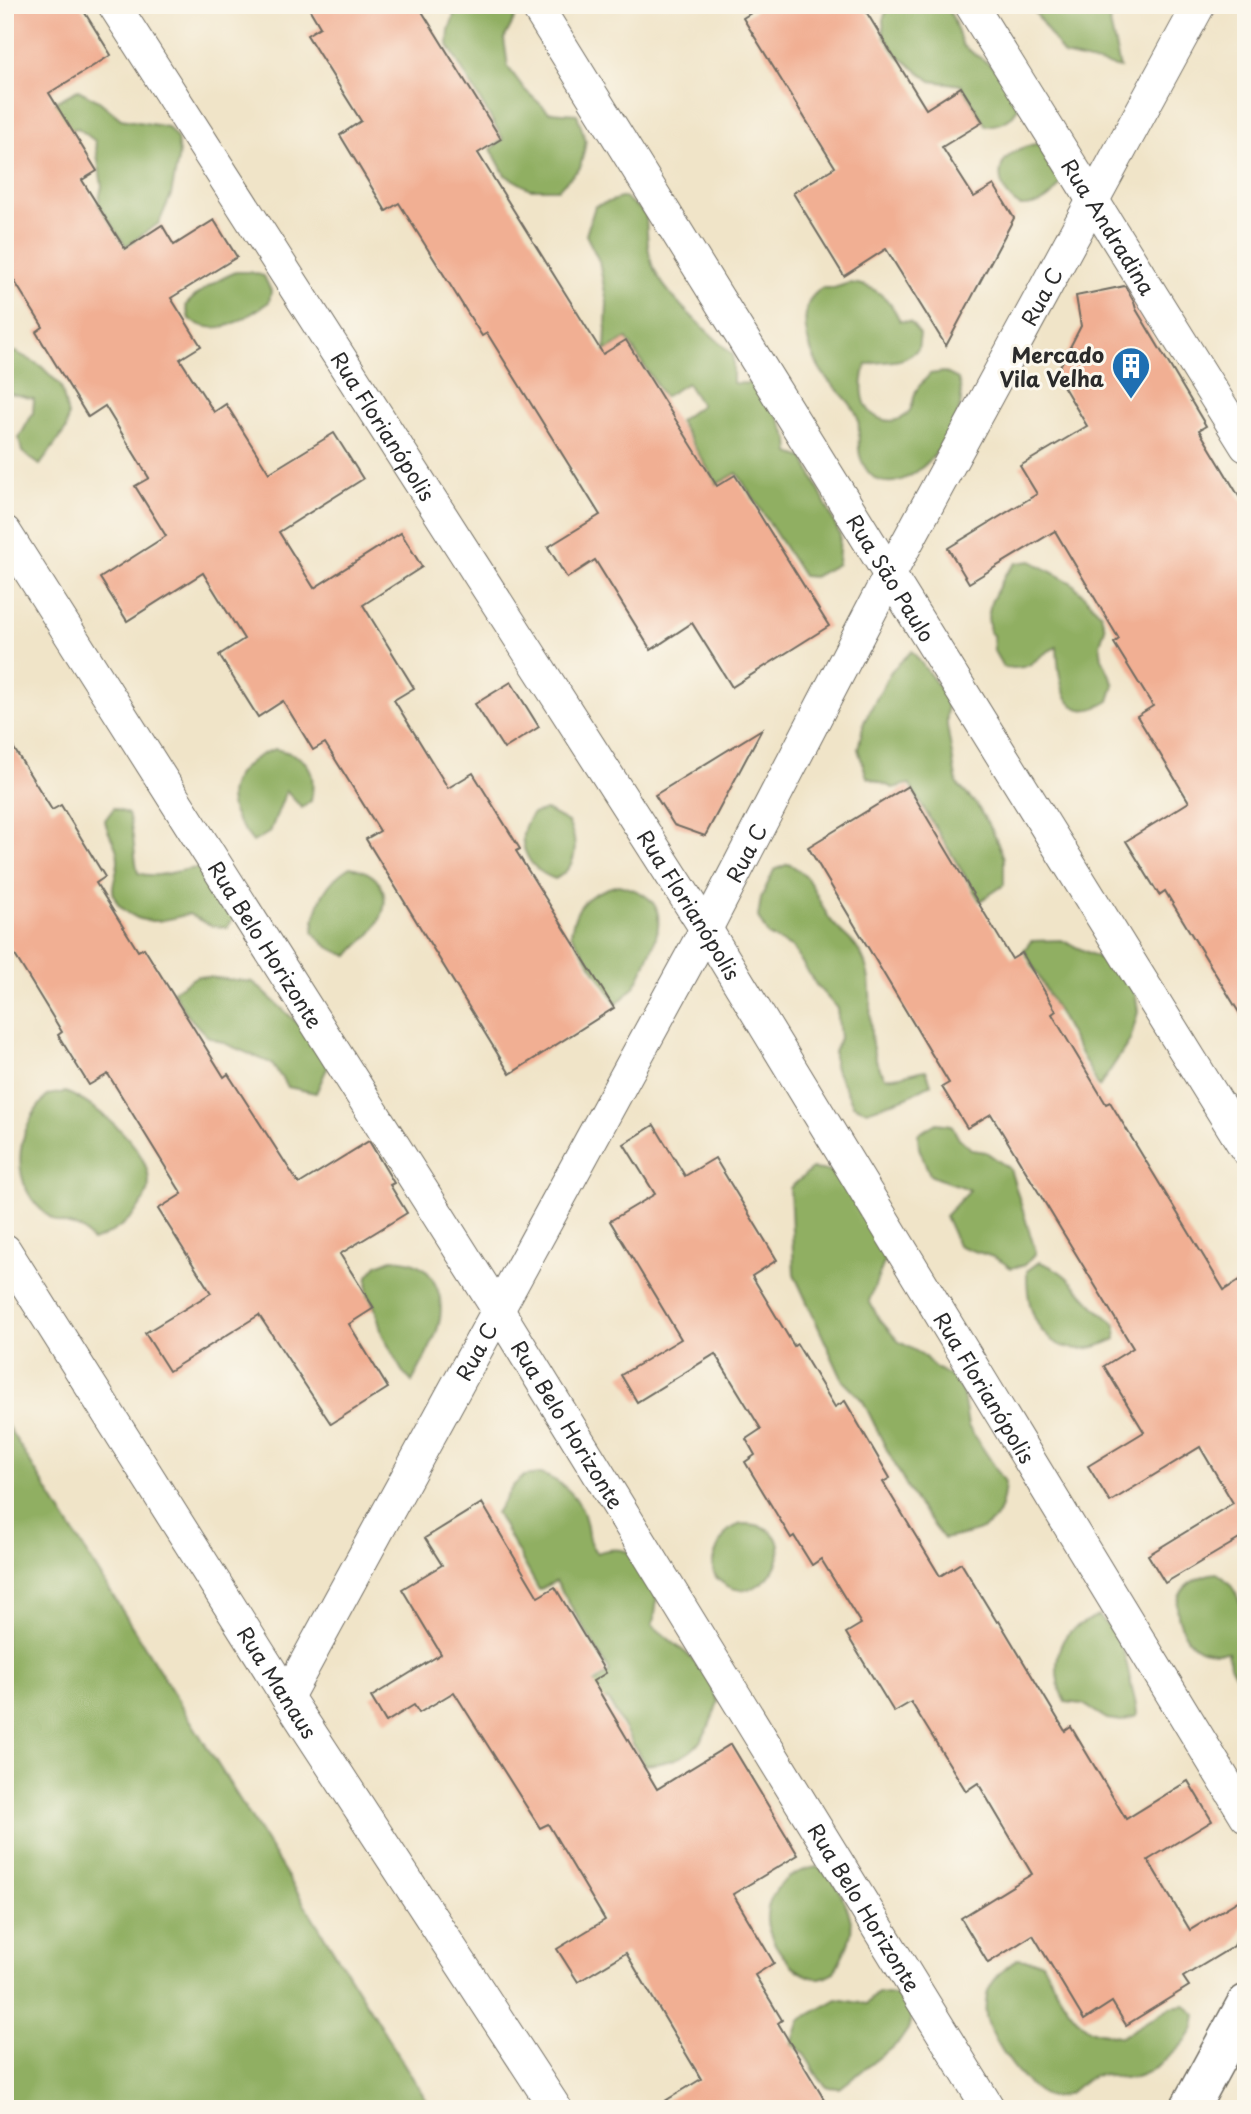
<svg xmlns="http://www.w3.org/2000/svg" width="1251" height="2114" font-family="'Playpen Sans',sans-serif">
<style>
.forest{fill:#90af62;stroke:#5e6d46;stroke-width:2}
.building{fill:#f1af93}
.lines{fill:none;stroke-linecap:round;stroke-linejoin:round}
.street-casing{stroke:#706c62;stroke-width:34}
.secondary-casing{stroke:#706c62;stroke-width:41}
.street{stroke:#fff;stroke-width:32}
.secondary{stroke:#fff;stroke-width:38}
.labels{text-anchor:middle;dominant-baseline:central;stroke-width:6;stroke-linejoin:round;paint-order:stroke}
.street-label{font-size:21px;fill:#2b2b2b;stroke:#fbf7ec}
.poi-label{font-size:21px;font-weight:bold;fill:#2b2b2b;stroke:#fbf7ec;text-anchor:end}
</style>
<rect width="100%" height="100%" fill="#fbf7ec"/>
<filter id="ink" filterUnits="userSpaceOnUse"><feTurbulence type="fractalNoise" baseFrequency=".0143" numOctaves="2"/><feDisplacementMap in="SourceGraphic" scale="14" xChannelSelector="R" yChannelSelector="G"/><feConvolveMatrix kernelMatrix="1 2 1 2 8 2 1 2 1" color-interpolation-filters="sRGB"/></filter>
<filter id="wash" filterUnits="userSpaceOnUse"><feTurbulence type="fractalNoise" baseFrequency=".00686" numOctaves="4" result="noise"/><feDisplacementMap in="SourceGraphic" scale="28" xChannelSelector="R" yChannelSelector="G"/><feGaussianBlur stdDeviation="1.57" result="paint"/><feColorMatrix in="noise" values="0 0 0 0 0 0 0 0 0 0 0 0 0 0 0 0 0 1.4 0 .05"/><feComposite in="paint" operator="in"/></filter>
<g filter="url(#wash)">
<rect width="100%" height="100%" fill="#f0e4c8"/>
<!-- forest -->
<g class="forest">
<polygon points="449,5 513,5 517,14 504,39 508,67 525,90 549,112 577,114 586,142 580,168 558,189 530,189 505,175 491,149 503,139 448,45 449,30 454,16"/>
<path d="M880,5H944L952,16L963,46L1008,77L1019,105C1012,121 1003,124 986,126L961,85L931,81L897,55L884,36L883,20L888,7Z"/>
<polygon points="1030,5 1102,5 1108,14 1120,68 1064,55"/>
<polygon points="78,90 99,101 121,119 168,127 177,139 179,154 171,195 159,223 126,246 98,204 102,186 95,141 78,128 68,130 55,107 57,101"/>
<path d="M1040,143L1066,176C1054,195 1044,207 1020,206C1000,194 991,167 1014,152C1022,147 1030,145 1040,143Z"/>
<path d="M624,197L646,214C647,232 647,253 654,269C668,299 709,332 733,355V383L763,384L789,440L790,453L804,458L840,535L838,564L814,577L803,576L737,473L717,484L679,421L701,405L687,383L664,397L627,339L605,351L607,303L599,261L586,235L595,206Z"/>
<path d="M236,272H250L264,276L271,291L269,302C243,319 219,340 189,319L186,305C200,290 217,280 236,272Z"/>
<path d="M849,283C874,284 890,298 900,321L910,322L920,334L918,349C899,367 889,358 866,365C860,385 859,413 884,420C891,422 900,420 905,416C914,409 912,400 916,391C919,385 926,379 930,374L944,372L958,379C967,406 955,420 942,444C926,472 879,506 861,459C855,443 863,428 856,413C849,399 838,391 828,380C812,361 798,324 810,300C812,296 818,291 821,288H834Z"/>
<polygon points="16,352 41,366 61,386 68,415 66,429 40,465 22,452 19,438 33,413 34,399 5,392 5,354"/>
<path d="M1031,561L1072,583L1101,614L1105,628L1100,644L1102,658L1114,685L1109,701C1062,730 1059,679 1057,647C1031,657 1036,672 1003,667L994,651L993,635L990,633L988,617L991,602L1005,575L1016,563Z"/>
<polygon points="912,651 947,697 947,726 957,784 976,804 992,830 1004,858 1004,885 980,901 909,784 893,788 867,777 858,749 864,722 891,671"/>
<path d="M275,749C308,756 317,768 311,801L302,808L286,791L270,832L253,842C245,831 233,818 231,804C225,777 253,756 275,749Z"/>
<path d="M114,808L128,814C135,833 133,853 138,873C163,881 184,865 209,868L238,913L227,927L212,926L189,914C163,921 144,928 122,908C117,904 113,896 113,889C113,880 118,870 118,861C119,846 107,835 105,820Z"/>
<path d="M546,810L568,822C579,844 578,867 555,879C527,869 512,840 532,814Z"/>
<path d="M788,864C811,874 814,892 826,913C837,934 856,938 865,963C878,1000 860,1044 885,1077C900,1079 910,1072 926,1070L931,1084L907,1097L867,1111L853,1105L834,1066V1052L840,1038L837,1008L816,985L793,948L768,935L758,917L761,898L774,870Z"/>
<path d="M350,867C387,874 394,903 372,932C365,940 356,946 349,956C333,951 323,945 313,932C315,904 326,881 350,867Z"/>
<path d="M618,885C664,895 666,919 648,958C644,968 640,979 633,988C628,994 622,998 617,1004L571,934C575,903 589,893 618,885Z"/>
<polygon points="1061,940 1113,964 1134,983 1138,1012 1130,1040 1099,1087 1024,950 1031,941"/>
<polygon points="197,976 253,982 316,1040 328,1066 316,1093 288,1087 271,1063 207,1036 187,1015 173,991"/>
<path d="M65,1092C95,1103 161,1155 147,1193C138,1217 115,1233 92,1241C89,1238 85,1231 81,1229C73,1224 62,1226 51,1218C7,1186 14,1131 48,1095Z"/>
<path d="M936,1123L951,1125L958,1137L972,1150L986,1152L1010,1169L1036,1253L1025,1265L1011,1268C991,1252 979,1255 958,1245L945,1216L970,1190C957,1183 943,1182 930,1175L919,1148L918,1134Z"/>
<path d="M812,1169L840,1172L890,1247L869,1301L879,1319L898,1341L923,1355L933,1366L957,1381L963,1395L968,1426L1005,1482C1002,1528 985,1531 944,1539L915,1501L888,1452L863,1401L843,1381L794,1274L790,1188Z"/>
<path d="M392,1259C411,1260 424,1264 433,1280C454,1315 428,1351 412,1382L402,1371L382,1334L375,1308L367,1292L368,1276L377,1265Z"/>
<path d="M1039,1262C1066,1270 1076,1288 1095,1307C1101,1313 1110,1319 1116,1325V1339C1055,1368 1026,1329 1027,1271Z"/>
<polygon points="5,1422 432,2109 5,2109"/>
<path d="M540,1474C563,1481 581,1498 586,1522C589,1536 587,1542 597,1553C645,1536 666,1587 652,1625L687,1654L707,1675L718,1702C703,1746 693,1760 645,1765L608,1700L585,1705L581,1692L610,1672L556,1581L539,1590L496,1513L513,1486L524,1476Z"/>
<path d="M741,1524C814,1522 768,1613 724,1584C706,1573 713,1556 721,1541C722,1541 726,1532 727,1532C730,1528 737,1526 741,1524Z"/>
<path d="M1217,1573C1251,1594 1246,1642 1246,1678L1238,1679L1230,1666L1228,1652C1219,1652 1209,1653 1200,1649C1184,1642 1172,1611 1180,1595C1186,1582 1204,1574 1217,1573Z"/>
<path d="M1098,1616C1122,1639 1125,1652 1131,1684C1133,1695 1137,1704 1137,1716L1122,1721L1107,1719L1083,1704L1065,1702C1054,1681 1052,1646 1073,1629C1080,1624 1089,1620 1098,1616Z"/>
<path d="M817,1867C829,1873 832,1879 839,1890C859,1929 853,1935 834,1972C830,1974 824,1978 819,1978C794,1978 765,1939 767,1916C768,1888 793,1870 817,1867Z"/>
<path d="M1017,1959L1042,1962C1052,1982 1072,2022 1093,2031C1100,2034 1112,2034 1121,2037L1171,2007L1185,2005L1196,2015C1195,2020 1195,2026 1193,2030C1183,2048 1151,2075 1131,2078C1118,2080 1106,2072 1093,2076C1081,2080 1071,2099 1051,2097C1027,2094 991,2039 986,2016C985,2011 986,2001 987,1995C991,1979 1005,1969 1017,1959Z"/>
<path d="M878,1993L894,1995L907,2001L912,2016L908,2029L899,2042L840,2088L827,2087C810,2072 812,2056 792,2044L800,2020L837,1999L866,2004Z"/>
</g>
<g id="blocks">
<!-- building -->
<g class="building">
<polygon points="5,5 80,5 111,55 49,93 97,171 82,180 125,249 162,225 174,245 214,220 237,257 171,298 201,346 180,359 214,412 226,404 269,473 334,433 363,479 279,532 314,588 401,533 422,567 363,605 414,688 394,700 448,788 473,773 520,849 516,851 614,1008 510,1074 366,839 380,831 325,743 313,750 283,701 258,717 219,655 244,639 203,573 127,621 100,578 166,536 135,486 149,478 105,406 88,417 36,332 43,327 5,266"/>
<polygon points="307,5 418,5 501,139 478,153 603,354 626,340 717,486 735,475 829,626 732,687 692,623 651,650 595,560 567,578 548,547 600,515 487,333 482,336 399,203 386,211 340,135 361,121 307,35 320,27"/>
<polygon points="764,5 862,5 926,109 961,87 983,122 942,147 974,197 994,185 1014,218 946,346 886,249 844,276 793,193 835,167 743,18"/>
<polygon points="1125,286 1134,302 1136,309 1206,426 1199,430 1246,508 1246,1024 1165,891 1159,895 1126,841 1189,802 1137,716 1153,706 1114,643 1119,639 1055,531 969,583 948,548 1037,494 1020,466 1087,426 1056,374 1081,326 1076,296"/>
<polygon points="511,682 539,727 504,749 475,704"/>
<polygon points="762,729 705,836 674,825 655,795"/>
<polygon points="5,734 52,810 61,805 105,877 96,883 138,951 144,948 224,1077 228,1074 299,1184 369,1141 394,1183 390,1185 407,1213 340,1254 374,1308 349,1324 388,1388 331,1424 259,1315 169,1371 145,1333 211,1293 158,1209 182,1194 108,1074 89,1085 58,1035 62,1032 5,939"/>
<polygon points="908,786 1012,959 1022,953 1056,1011 1052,1014 1106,1104 1110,1102 1224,1290 1246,1276 1246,1535 1165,1583 1148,1555 1233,1503 1200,1447 1110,1502 1088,1466 1144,1432 1104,1366 1133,1348 991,1114 967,1128 942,1087 949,1083 808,847"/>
<polygon points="654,1125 685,1176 715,1158 777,1260 752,1276 794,1346 797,1344 835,1407 845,1401 890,1478 883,1482 940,1576 961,1563 997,1622 999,1621 1065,1731 1071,1727 1126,1819 1188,1781 1212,1821 1148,1860 1190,1930 1246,1896 1246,1921 1234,1946 1183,1977 1189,1986 1126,2025 1112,2002 1084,2020 1033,1935 988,1963 961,1918 1032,1874 978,1783 966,1791 911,1702 894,1712 846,1633 861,1624 821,1559 812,1565 794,1536 791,1538 745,1462 755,1455 746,1439 761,1429 715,1354 637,1402 621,1375 681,1339 610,1221 655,1194 624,1144"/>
<polygon points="482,1503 538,1597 555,1587 606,1673 593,1681 657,1789 731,1744 798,1855 733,1894 774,1963 755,1975 782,2020 778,2023 830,2109 652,2109 701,2079 626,1953 578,1982 557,1949 605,1920 548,1824 540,1828 454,1692 419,1713 414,1705 386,1722 371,1697 441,1654 402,1589 442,1565 425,1538"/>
</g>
</g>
</g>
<g filter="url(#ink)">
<use href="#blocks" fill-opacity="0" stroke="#706c62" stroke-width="2"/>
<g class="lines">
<!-- street casing -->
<g class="street-casing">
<g id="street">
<path id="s1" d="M114,5L706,929L1246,1816"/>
<path id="s2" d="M536,5L1246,1149"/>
<path id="s3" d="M971,5L1246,446"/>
<path id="s4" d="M5,532L498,1310L989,2109"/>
<path id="s5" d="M5,1250L287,1697L556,2109"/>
<path id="s6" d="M287,1697L706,929L889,576L1199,5"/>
</g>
</g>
<!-- secondary casing -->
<g class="secondary-casing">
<polyline id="secondary" points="1189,2109 1246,2004"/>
</g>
<!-- street -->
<use href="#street" class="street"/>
<!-- secondary -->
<use href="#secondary" class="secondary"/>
</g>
</g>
<!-- icons -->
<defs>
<g id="building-pin" transform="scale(2.0125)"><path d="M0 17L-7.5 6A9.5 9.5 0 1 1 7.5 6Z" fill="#1f6fb2" stroke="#fbf7ec"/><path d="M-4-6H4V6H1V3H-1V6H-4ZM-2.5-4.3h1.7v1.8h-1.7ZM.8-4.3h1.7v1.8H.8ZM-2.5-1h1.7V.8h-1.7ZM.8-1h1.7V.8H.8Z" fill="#fff"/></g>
</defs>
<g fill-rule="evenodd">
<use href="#building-pin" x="1131" y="366"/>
</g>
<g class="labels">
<!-- street labels -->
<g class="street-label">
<text stroke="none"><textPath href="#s3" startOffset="261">Rua Andradina</textPath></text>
<text stroke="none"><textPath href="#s6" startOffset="1591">Rua C</textPath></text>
<text stroke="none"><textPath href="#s1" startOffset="500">Rua Florianópolis</textPath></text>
<text stroke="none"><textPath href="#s2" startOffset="674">Rua São Paulo</textPath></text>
<text stroke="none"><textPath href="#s6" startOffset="961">Rua C</textPath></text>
<text stroke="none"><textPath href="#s1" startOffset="1068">Rua Florianópolis</textPath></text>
<text stroke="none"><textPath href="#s4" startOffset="488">Rua Belo Horizonte</textPath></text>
<text stroke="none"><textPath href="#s6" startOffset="394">Rua C</textPath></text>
<text stroke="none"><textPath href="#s1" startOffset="1634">Rua Florianópolis</textPath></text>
<text stroke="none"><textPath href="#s4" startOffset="1055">Rua Belo Horizonte</textPath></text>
<text stroke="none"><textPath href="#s5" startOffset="511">Rua Manaus</textPath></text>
<text stroke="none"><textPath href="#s4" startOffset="1622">Rua Belo Horizonte</textPath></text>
</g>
<!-- poi labels -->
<g class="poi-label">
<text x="1104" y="354">Mercado<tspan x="1104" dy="24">Vila Velha</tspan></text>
</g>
</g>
<!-- margin -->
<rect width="1251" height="2114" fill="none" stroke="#fbf7ec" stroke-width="28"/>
</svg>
